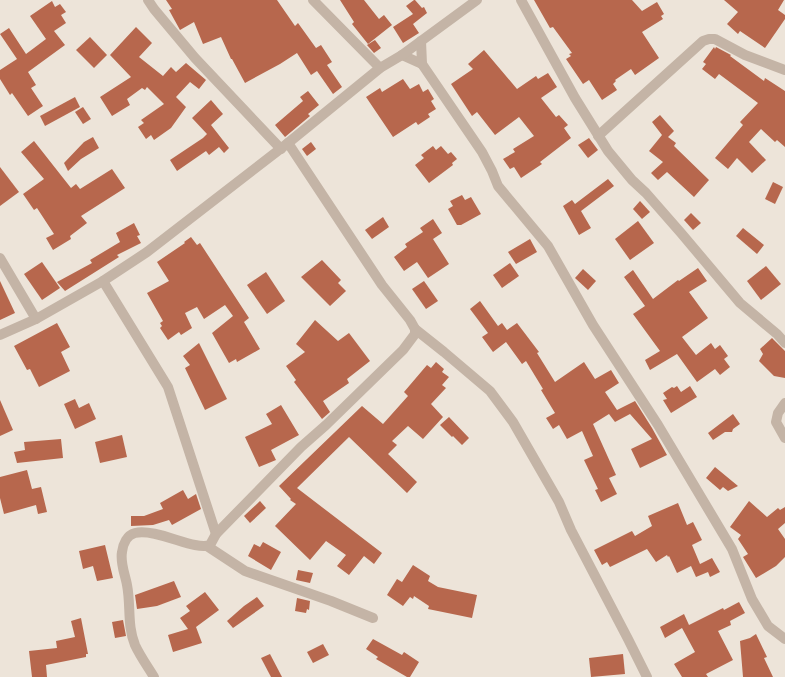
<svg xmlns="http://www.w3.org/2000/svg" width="785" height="677" font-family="Manrope,sans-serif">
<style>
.building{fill:#b7674d}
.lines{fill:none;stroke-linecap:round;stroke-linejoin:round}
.minor{stroke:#c4b4a6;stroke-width:10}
</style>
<rect width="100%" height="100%" fill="#ede4d9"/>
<!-- building -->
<g class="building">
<polygon points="166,0 277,0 295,26 298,23 316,48 321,45 332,62 327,65 342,87 333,94 317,71 311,75 297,53 280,64 245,83 232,59 231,59 221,37 203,44 194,22 180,30 169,10 172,9"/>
<polygon points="340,0 364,0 379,19 384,15 392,25 368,44 352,24 354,22"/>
<polygon points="414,0 415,0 422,8 424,7 427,13 413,24 419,33 403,43 393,27 413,14 406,6"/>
<polygon points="534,0 632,0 642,11 657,2 664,14 661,16 663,19 642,32 659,58 635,75 631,69 615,80 616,81 613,84 617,90 602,100 589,80 583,84 566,59 571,56 569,54 572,53 553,27 550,28"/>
<polygon points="724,0 784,0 778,10 785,15 785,19 765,48 740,31 738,34 727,24 738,12"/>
<polygon points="52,1 55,7 60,4 66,12 61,15 66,23 54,31 65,45 28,72 36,85 31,88 43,106 28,116 12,93 10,95 0,79 0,70 17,59 0,34 9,28 26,54 46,39 30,16"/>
<polygon points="136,27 152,43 139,57 163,76 171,67 176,72 186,63 206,80 199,89 190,82 176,97 186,107 171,128 154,140 151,135 146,139 138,127 144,123 141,120 164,104 147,87 145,90 142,88 127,99 130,105 112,116 100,97 131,77 110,55"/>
<polygon points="90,37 107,55 94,68 76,50"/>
<polygon points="375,40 381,48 374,53 367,45"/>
<polygon points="714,47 715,49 716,47 731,55 730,56 764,81 765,78 785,91 785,147 777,140 775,142 761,129 749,142 766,160 752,173 737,158 728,169 715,158 743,125 740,122 758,103 719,74 715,79 702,69 706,64 703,62"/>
<polygon points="484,50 517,89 536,76 538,79 548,73 557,87 541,98 556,117 559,115 568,125 564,128 571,138 540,162 542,164 521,178 514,167 510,169 503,159 515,152 513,149 534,136 519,117 495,135 477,112 472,116 451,84 473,69 468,64"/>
<polygon points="403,79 410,89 419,84 423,92 428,89 434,99 431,101 436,109 428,114 430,117 418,125 416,122 393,137 366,97 380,88 382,92"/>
<polygon points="308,91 319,105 308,114 310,116 285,137 275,125 303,101 300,97"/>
<polygon points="75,97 80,107 45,126 40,116"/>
<polygon points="211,100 223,114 211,125 229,148 224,153 219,147 209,155 206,151 177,171 170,160 203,138 207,134 192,118"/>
<polygon points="83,107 91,119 83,124 75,112"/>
<polygon points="660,115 674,131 668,137 676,143 674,146 709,180 694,197 667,172 658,180 651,173 663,162 649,151 662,135 652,122"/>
<polygon points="93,137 99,148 81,159 68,171 64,163 84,142"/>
<polygon points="589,138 598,150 588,158 578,145"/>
<polygon points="34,141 71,188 76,184 80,189 112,169 125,188 81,216 87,223 70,236 71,239 53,250 46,238 54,234 37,208 34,210 23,194 44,179 21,152"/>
<polygon points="311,142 316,149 307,156 302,149"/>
<polygon points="433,146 436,150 441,146 448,154 451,152 457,159 452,163 453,165 429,183 415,165 424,158 421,155"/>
<polygon points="0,167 19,192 0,206"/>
<polygon points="608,179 614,186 581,211 591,228 579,235 563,206 572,200 575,204"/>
<polygon points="773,182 783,187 775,204 765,199"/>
<polygon points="462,195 465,200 471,197 481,214 461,225 457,225 448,209 453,206 450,201"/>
<polygon points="640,201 650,212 642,219 633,209"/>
<polygon points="691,213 701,223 693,230 684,220"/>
<polygon points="383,217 389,227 372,239 365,230"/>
<polygon points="433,219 442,233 433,239 449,264 428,278 417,262 404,271 394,257 407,247 405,244 423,232 420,228"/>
<polygon points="638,221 654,243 630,260 615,239"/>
<polygon points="134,223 140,235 137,236 141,243 117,255 119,257 65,291 57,282 92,263 90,260 120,242 116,233"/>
<polygon points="743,228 764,245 757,254 736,236"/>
<polygon points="191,237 197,245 200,243 249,318 244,322 260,349 237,362 236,359 229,363 212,333 233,316 225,305 204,319 197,307 185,313 192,328 181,335 179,332 168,340 160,328 162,326 160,323 163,321 147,293 169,281 157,262 185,243 184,242"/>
<polygon points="530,239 537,252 516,264 508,252"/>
<polygon points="322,260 341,280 338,283 346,291 330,306 301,277"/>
<polygon points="42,262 60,288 42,300 24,274"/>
<polygon points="510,263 519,276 502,288 493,275"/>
<polygon points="766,266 781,284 761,300 747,281"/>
<polygon points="698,268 707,281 689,292 708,318 682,337 696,355 711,343 715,349 720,345 728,356 724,359 730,367 720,375 715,369 697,382 677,354 650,370 645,360 660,351 633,314 645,306 624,277 633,270 653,299 678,280 679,281"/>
<polygon points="583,269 596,281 588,290 575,278"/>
<polygon points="266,272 285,301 267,314 247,285"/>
<polygon points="0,281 15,313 0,320"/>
<polygon points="424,281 438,301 426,309 412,289"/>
<polygon points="480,301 498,326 502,323 507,330 517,323 539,352 537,353 555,382 584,362 595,379 611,370 619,383 605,392 617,410 635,401 652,428 667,455 640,468 631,449 652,439 630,414 615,422 609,414 593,424 616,475 609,478 617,494 601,502 595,490 598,489 584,460 593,456 582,431 567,439 559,425 553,429 546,418 555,413 541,390 543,389 526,361 522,364 506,342 493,352 482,337 488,333 470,309"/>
<polygon points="315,320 338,341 349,333 370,361 347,379 349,383 323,401 330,412 322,419 294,382 296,380 286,366 305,352 296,344"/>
<polygon points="57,323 70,347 61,352 70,371 39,387 30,369 27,370 14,346"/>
<polygon points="772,338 785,351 785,378 774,376 759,361 763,354 760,349"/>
<polygon points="199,343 227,399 205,410 185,368 190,365 183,356"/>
<polygon points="436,362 444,369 442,372 449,377 442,385 446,388 431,404 443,417 423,439 408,426 392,441 397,445 388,454 417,482 407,493 349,437 297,488 382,553 374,564 364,556 349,575 337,566 346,555 326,541 310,560 275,526 296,504 290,500 291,499 279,486 362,406 383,424 408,396 404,392 427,365 431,368"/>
<polygon points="677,386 681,392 690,386 697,397 671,413 663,400 667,399 663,393 672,387 674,388"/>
<polygon points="75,399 79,408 89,403 96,419 75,429 64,404"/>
<polygon points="0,400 13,430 0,436"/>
<polygon points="281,405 299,435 271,450 276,460 259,467 245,437 272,424 266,414"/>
<polygon points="733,414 740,424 733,429 732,432 725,432 713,440 708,433"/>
<polygon points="449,417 469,438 462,445 453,436 452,437 440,425"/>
<polygon points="122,435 127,457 100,463 95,442"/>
<polygon points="61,439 63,458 17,463 14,452 25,450 24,442"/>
<polygon points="715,467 738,486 728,491 723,487 720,490 706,478"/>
<polygon points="27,470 32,489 41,487 47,512 38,514 36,505 4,514 0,498 0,477"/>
<polygon points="183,490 188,499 196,494 201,509 172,525 169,520 153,525 131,526 131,516 144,516 163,509 160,503"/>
<polygon points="260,501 266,508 250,523 244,516"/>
<polygon points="749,501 767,517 778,508 780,510 785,507 785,523 778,529 785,539 785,557 776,566 756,578 743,557 748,554 738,539 741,535 730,527"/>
<polygon points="678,503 687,525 693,522 702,540 692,545 700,564 712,558 720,572 710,577 708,572 696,577 691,566 677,573 669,556 668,557 667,555 656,562 647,549 610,567 607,562 602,565 594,550 632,531 635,536 652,526 648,516"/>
<polygon points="263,542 281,552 271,570 248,556 254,544 260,547"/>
<polygon points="105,545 113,578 97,581 93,566 83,569 79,551"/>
<polygon points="413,565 430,576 428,581 438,587 477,595 472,618 428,609 429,606 414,596 413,599 410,597 403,606 387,595 397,579 402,582"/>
<polygon points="298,570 313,573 310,583 296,580"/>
<polygon points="174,581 181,597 157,606 137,609 135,595"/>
<polygon points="205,592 219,610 196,627 202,643 173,652 168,635 188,629 180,618 190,611 186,606"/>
<polygon points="257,597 264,606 233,628 227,621 244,606"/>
<polygon points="297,598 310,601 309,610 307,609 306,613 295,611"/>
<polygon points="739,602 745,613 730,621 731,625 718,631 733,660 706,674 708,677 682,677 674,664 695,652 682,628 665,638 660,627 684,614 689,625 723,608 724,610"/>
<polygon points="81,618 88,654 86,654 86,657 46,665 47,677 32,677 29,651 57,648 56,641 75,637 71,621"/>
<polygon points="123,620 126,636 115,638 112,622"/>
<polygon points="756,634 767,657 764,658 773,677 743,677 740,641 750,638"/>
<polygon points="373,639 402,655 404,652 419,662 410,677 407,677 376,659 378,657 366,649"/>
<polygon points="323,644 329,655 313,663 307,652"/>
<polygon points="270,654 282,677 271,677 261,658"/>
<polygon points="623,654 625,674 591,677 589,658"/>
</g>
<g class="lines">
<!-- minor -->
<g class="minor">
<polyline points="148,0 154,9 195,58 281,149"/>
<polyline points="313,0 380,68"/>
<polyline points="521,0 575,98 608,151 632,180 646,193 681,233 740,303 777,334 785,343"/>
<polyline points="421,41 422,64"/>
<polyline points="402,55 422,64 482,152 492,171 498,186 548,246 593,325 658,425 732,549 752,599 768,626 785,639"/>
<polyline points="598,136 703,41 709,39 715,39 745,55 785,70"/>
<polyline points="0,258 36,319"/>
<polyline points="103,281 168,387 216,534"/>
<polyline points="415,329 444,352 490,391 513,422 559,502 571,530 628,639 647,677"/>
<polyline points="0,335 36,319 103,281 147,252 288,143 380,68 402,55 477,0"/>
<polyline points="785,403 778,413 776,422 785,438"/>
<polyline points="207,546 245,571 331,601 373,618"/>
<path d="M154,677C148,667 140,656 135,645C127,626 131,605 127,585C125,574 120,563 122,552C123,544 127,535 135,533C151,529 179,542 195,545C200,546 205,547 210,545L216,534L301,447L326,425L403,350L415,334V329L410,320L382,285L288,143"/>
</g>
</g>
</svg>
